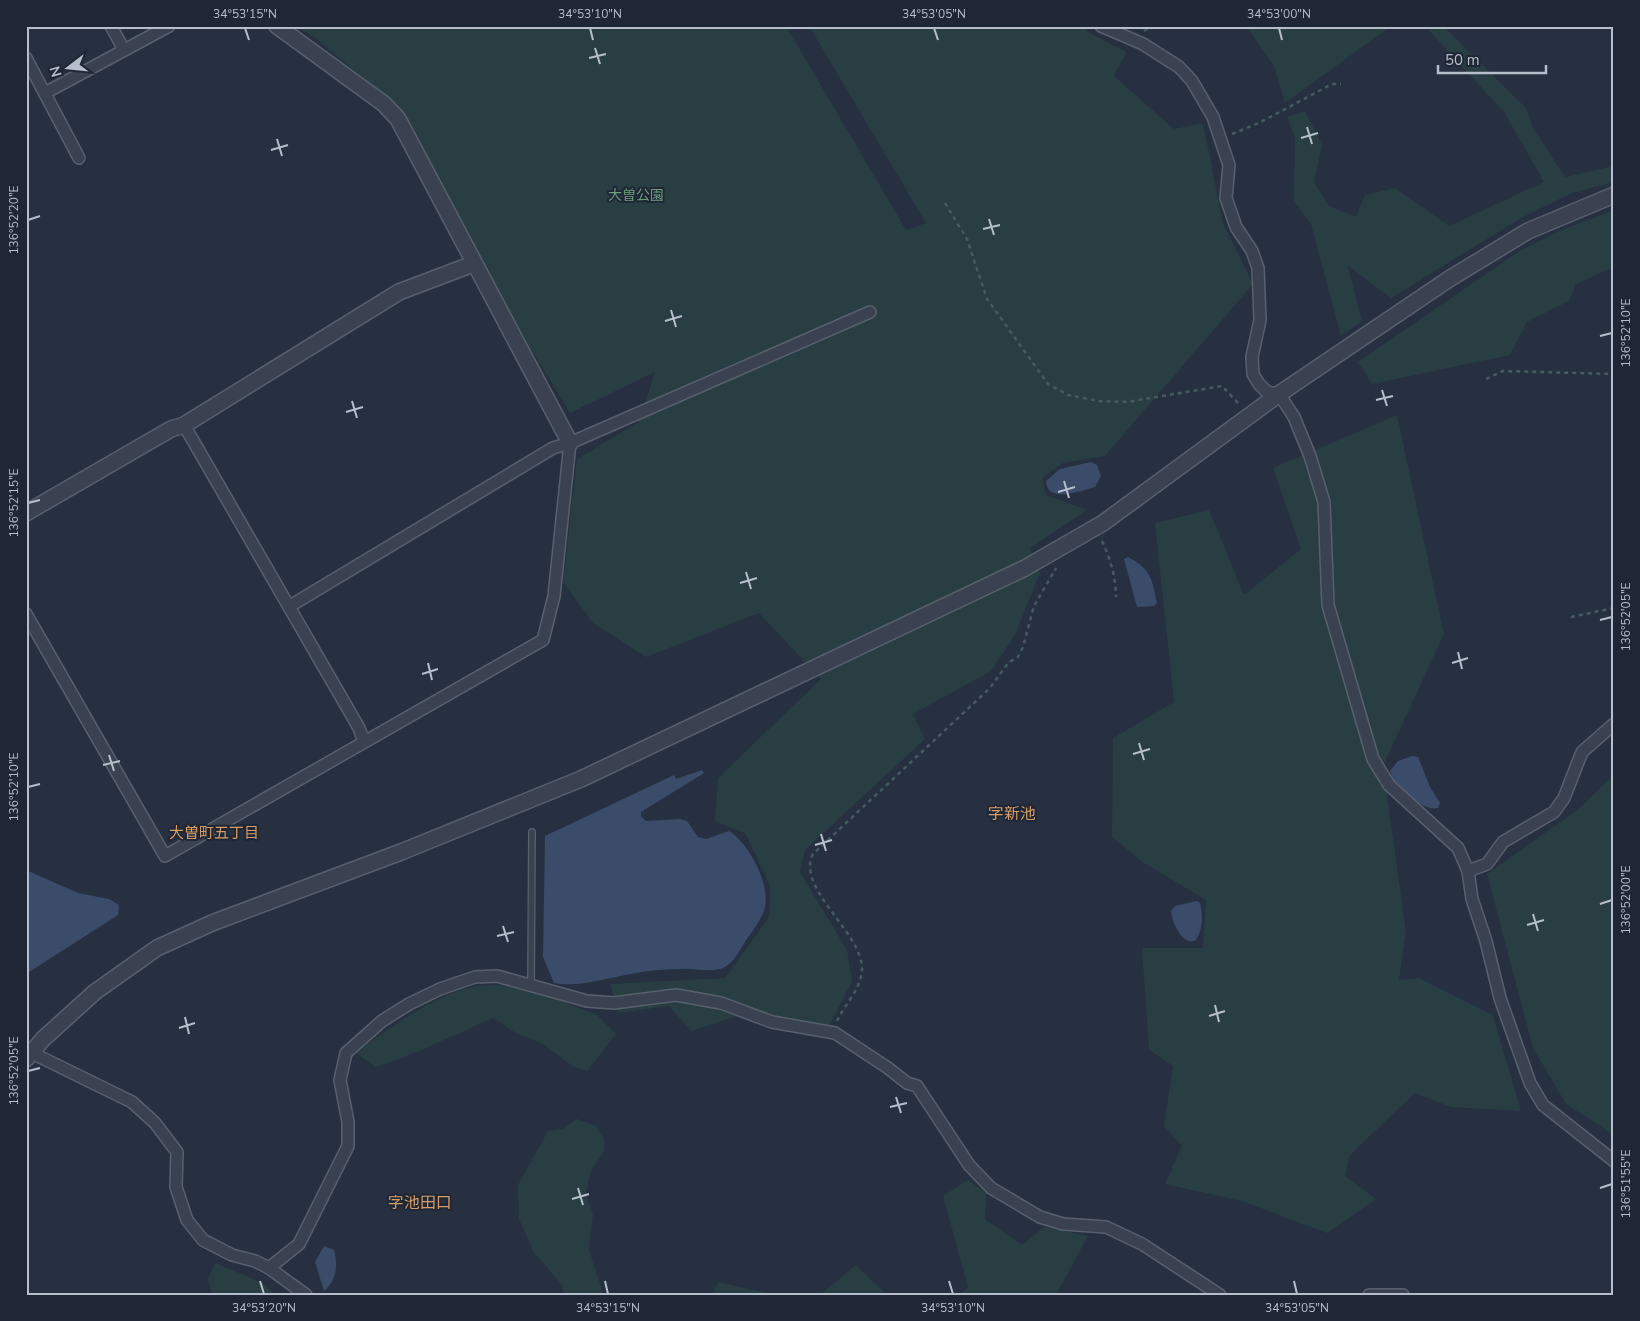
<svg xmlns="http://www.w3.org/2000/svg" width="1640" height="1321" font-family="'Nunito Sans','Noto Sans JP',sans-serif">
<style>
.green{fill:#283e42}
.water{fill:#3b4c6a}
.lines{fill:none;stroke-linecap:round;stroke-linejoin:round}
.service-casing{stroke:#58606e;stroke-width:8}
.minor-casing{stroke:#58606e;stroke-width:14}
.tertiary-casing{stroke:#58606e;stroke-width:18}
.path{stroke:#465b5f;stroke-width:2.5;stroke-dasharray:4 4;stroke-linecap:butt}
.service{stroke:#3a4251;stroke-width:5.5}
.minor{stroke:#3a4251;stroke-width:11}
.tertiary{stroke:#3a4251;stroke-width:15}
.ticks{fill:none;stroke:#b7becb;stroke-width:2}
.labels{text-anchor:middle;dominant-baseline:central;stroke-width:4;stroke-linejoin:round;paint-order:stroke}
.park-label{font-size:14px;fill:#6d9d7b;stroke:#1f2736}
.neighbourhood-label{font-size:15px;fill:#d79d66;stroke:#1f2736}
.quarter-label{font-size:16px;fill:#d79d66;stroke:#1f2736}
.neatline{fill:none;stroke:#b7becb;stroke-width:2}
.ticks-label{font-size:12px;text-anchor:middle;fill:#b7becb}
</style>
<rect width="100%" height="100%" fill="#263041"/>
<!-- green -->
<g class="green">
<polygon points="296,26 786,26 906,230 926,223 809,26 1084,26 1088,32 1126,52 1114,76 1174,129 1203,123 1223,223 1253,284 1105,456 1063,463 1042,478 1046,495 1087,510 1030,548 1040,573 1015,635 991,671 913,714 925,739 805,850 800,872 847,950 852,981 830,1025 789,1020 756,1010 691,1031 669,1006 618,1013 610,984 725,978 769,917 770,886 745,833 715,821 718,778 821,679 759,613 646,657 593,623 563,582 577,459 639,422 655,372 570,413 368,82 314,37"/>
<polygon points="1246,26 1391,26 1285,103 1274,66"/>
<polygon points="1425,26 1443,26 1526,108 1533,128 1565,177 1614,166 1614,182 1572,193 1521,218 1391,298 1348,266 1362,321 1341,336 1311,224 1294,201 1295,138 1287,117 1305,111 1322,145 1314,182 1329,206 1356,217 1365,195 1395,188 1449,226 1544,182 1504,112"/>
<polygon points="1614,210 1614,267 1576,284 1569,301 1527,322 1510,355 1372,384 1358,362 1518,252 1561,230"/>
<polygon points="1397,415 1444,634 1383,766 1406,932 1399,980 1419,978 1493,1015 1521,1111 1451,1107 1415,1093 1350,1155 1345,1176 1376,1199 1327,1233 1242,1201 1165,1184 1182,1146 1164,1126 1173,1066 1149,1050 1142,948 1203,948 1206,900 1144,863 1112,837 1113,738 1174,702 1155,523 1209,510 1244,595 1301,549 1273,468"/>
<polygon points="1614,775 1614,1135 1566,1104 1533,1048 1487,874 1576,811"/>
<path d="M500,985L538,993L596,1014L616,1034L587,1071L574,1067L543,1044L516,1033L493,1018C454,1035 417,1054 376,1067L356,1053C386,1030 436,994 473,987C481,985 491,985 500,985Z"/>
<polygon points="577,1119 596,1126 605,1141 604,1151 591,1171 586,1193 593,1215 589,1250 602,1290 602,1295 564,1295 562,1285 533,1251 519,1219 518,1185 548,1131 562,1129"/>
<polygon points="968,1180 986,1193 985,1219 1022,1245 1044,1227 1088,1236 1056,1295 958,1295 968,1287 943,1196"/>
<polygon points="215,1263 263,1283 275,1295 212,1295 208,1279"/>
<polygon points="856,1265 887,1295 820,1295"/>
<polygon points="718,1282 776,1295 712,1295"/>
</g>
<!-- water -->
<g class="water">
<path d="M1091,462L1097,465L1101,476L1095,487C1081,491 1047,504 1046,481L1060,469Z"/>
<path d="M1128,557C1151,569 1152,579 1157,603L1154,606L1137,607L1124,559Z"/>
<path d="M1412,756L1418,757L1430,787L1440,803L1438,808C1423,812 1393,786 1390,771L1398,761Z"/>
<path d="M702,770L704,773L641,812V816L646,821L680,819L687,821L698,837L706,839L729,831C749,843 774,889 763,913C759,923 751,933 745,942C739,951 734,963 723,968C710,973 695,968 681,969C666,969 651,970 636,973C609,977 582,988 554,983L543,957L545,836L674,775L676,779Z"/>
<polygon points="26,870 78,893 109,899 119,905 118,915 26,974"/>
<path d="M1197,901L1200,903C1203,915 1203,929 1196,940C1182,947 1172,922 1171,911L1175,906Z"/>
<path d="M324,1246L334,1250C338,1265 337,1280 324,1291L315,1262Z"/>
</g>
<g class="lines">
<!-- service casing -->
<g class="service-casing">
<polyline id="service" points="531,985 532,832"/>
</g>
<!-- minor casing -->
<g class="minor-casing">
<g id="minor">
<polyline points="111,26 124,50"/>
<polyline points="1101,26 1143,44 1179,67 1192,81 1213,117 1229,165 1226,198 1236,227 1252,251 1258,268 1260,320 1252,357 1253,374 1259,384 1267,392 1279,394 1294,417 1310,456 1324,502 1328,605 1373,759 1389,785 1458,848 1468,871 1472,899 1486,941 1500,998 1530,1083 1543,1105 1614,1161"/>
<polyline points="26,58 79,158"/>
<polyline points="45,93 169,26"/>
<polyline points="184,425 359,728 364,742"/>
<polyline points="290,606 553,448 570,443 870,312"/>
<polyline points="26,614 165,856 543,640 554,596 570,443"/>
<polyline points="1468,871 1487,864 1503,842 1554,812 1564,798 1582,752 1614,724"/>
<polyline points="26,1050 132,1102 155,1123 177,1152 176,1187 187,1220 203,1240 232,1255 255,1261 269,1268 306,1295"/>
<polyline points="269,1268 299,1244 348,1146 348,1122 340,1080 346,1053 382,1021 409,1004 440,989 475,977 497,976 587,1001 614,1003 676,995 721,1003 772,1022 835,1033 888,1068 907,1083 917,1086 969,1165 991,1188 1040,1217 1063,1224 1106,1227 1142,1244 1220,1295"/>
<polyline points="1369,1295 1403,1295"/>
</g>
</g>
<!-- tertiary casing -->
<g class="tertiary-casing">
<g id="tertiary">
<polyline points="277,26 384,104 398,119 570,443"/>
<polyline points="26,513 171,429 184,425 399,292 473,264"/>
<polyline points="26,1059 43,1039 95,992 157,948 212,923 401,852 581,779 1025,568 1103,523 1279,394 1449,279 1528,231 1614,195"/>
</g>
</g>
<!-- path -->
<g class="path">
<polyline points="1144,31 1151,26"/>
<polyline points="1232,134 1259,123 1332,84 1341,84"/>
<polyline points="945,203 967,239 987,299 1048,384 1068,395 1099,401 1127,402 1222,386 1240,405"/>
<polyline points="1486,379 1503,371 1614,374"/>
<path d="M1102,541C1110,558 1116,577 1116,597"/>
<polyline points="1571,617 1614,608"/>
<path d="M837,1021C845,1004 861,989 862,970C864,934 795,888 813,854L990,688L1008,663L1018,657L1023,647L1034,606L1056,568"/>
</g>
<!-- service -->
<use href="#service" class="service"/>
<!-- minor -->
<use href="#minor" class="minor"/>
<!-- tertiary -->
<use href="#tertiary" class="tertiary"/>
</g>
<!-- ticks -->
<path class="ticks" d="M245,28L249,40M590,28L593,40M934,28L938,40M1279,28L1282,40M595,48L600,64M589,58L606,54M1307,127L1312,144M1301,138L1318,133M277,139L282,156M271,150L288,145M989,219L994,235M28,220L40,216M983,229L1000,225M671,310L676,327M665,321L682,316M1600,336L1612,333M1382,390L1387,406M1376,400L1393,396M352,401L357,418M346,412L363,407M1064,481L1069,498M1058,492L1075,487M28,503L40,500M746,572L751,589M740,583L757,578M1600,620L1612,617M1458,652L1462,669M428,663L432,680M1452,663L1468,658M422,674L438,669M1139,743L1144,760M1133,754L1150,749M109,755L114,771M103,765L120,761M28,787L40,784M821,834L826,851M815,845L832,840M1600,904L1612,900M1533,914L1538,931M1527,925L1544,920M503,926L508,942M497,936L514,932M1215,1005L1219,1022M1209,1016L1225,1011M185,1017L189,1034M179,1028L195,1023M28,1071L40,1068M896,1097L901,1113M890,1107L907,1103M578,1188L583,1205M1600,1188L1612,1184M572,1199L589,1194M260,1281L264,1294M605,1281L608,1294M949,1281L953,1294M1294,1281L1297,1294"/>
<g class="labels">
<!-- park labels -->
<g class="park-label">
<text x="636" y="195">大曽公園</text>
</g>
<!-- neighbourhood labels -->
<g class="neighbourhood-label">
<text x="214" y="833">大曽町五丁目</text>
</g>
<!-- quarter labels -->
<g class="quarter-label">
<text x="1012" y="814">字新池</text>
<text x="420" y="1203">字池田口</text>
</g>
</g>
<!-- border -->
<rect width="1640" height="1321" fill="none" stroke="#1f2736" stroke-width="55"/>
<!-- north arrow -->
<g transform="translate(68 68) rotate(254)" stroke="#1f2736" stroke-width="4" paint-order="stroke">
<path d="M0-4L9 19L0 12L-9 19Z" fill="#b7becb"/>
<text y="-8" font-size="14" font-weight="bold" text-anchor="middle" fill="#b7becb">N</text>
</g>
<!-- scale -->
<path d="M1438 65v8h108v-8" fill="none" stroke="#b7becb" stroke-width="2.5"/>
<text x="1445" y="65" font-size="15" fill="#b7becb" stroke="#1f2736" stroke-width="4" paint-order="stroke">50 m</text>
<rect x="28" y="28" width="1584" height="1266" class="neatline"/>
<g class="ticks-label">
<text x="245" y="18">34°53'15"N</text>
<text x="590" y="18">34°53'10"N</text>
<text x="934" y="18">34°53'05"N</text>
<text x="1279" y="18">34°53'00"N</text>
<text transform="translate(14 220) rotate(-90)" y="4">136°52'20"E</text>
<text transform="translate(1626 333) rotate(-90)" y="4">136°52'10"E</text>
<text transform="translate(14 503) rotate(-90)" y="4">136°52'15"E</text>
<text transform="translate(1626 617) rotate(-90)" y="4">136°52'05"E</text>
<text transform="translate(14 787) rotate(-90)" y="4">136°52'10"E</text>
<text transform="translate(1626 900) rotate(-90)" y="4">136°52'00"E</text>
<text transform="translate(14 1071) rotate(-90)" y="4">136°52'05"E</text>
<text transform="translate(1626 1184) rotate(-90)" y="4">136°51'55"E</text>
<text x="264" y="1312">34°53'20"N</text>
<text x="608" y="1312">34°53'15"N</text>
<text x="953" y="1312">34°53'10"N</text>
<text x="1297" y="1312">34°53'05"N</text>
</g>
</svg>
